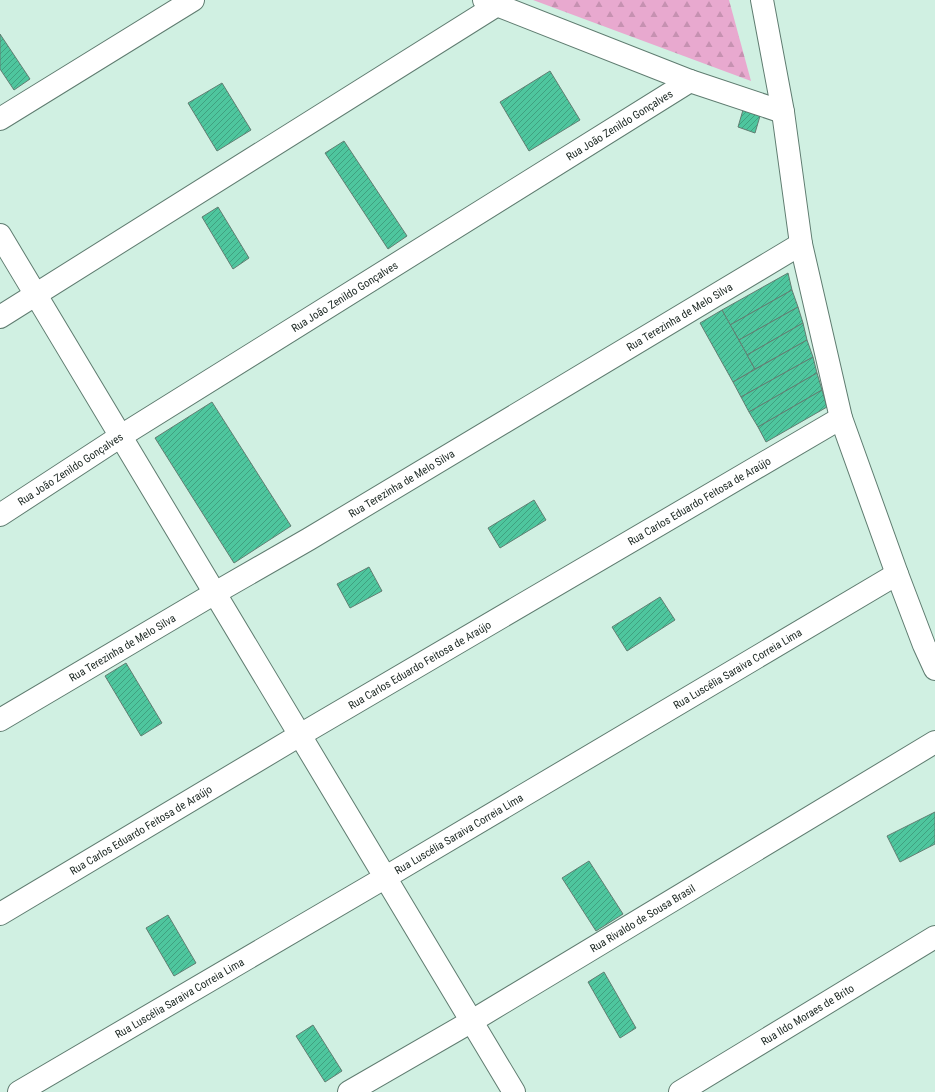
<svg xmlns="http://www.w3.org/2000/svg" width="935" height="1092" font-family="'Roboto Condensed',sans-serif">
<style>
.forest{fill:url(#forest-firs)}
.building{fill:url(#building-hatch);stroke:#617e72}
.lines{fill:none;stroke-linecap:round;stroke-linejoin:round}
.minor-casing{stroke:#5f7c70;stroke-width:24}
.tertiary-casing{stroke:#5f7c70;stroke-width:24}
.minor{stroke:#fff;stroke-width:22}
.tertiary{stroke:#fff;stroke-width:22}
.labels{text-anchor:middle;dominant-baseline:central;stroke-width:4;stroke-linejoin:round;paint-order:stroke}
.street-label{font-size:11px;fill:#1b2722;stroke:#ddfdef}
</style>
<defs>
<pattern id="forest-firs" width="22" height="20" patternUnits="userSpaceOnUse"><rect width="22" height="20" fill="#e8a9cf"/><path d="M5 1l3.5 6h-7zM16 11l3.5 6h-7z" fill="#c691b1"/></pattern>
<pattern id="building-hatch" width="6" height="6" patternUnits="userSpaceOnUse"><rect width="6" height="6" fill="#4ec69e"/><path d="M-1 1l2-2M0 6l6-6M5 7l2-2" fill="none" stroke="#40a180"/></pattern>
</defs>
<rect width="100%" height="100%" fill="#d0f0e2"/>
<!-- forest -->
<polygon class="forest" points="533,0 729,0 751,81"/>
<!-- building -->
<g class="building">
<polygon points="0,34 30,79 14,90 0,69"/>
<polygon points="550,71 580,120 529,151 500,102"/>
<polygon points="222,83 251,130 217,151 188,103"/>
<polygon points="743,110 760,116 755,133 738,127"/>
<polygon points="344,141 407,236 388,249 325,153"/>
<polygon points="218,207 249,258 233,269 202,217"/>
<polygon points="788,273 792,290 730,325 722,310"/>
<polygon points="792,290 798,307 739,340 730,325"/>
<polygon points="798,307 803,323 747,355 739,340"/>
<polygon points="722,310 755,369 733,382 700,323"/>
<polygon points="803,323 807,340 755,369 747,355"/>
<polygon points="807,340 813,357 741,397 733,382"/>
<polygon points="813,357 817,373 749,412 741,397"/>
<polygon points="817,373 822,390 758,427 749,412"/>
<polygon points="822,390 827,407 766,442 758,427"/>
<polygon points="212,402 291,526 234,563 155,438"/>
<polygon points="534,500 546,520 500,548 488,528"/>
<polygon points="369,567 382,591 350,608 337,584"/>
<polygon points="660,597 675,620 627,651 612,627"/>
<polygon points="126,663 162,723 141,736 105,676"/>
<polygon points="935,812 935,844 900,862 887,836"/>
<polygon points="589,861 623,914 596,931 562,878"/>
<polygon points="168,915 196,963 174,976 146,928"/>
<polygon points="604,972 636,1028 620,1038 588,982"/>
<polygon points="313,1025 342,1071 325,1082 296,1036"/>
</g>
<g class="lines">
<!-- minor casing -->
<g class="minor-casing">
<g id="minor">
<polyline points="484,0 690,81 783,112"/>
<polyline points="0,119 193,0"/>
<polyline points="0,235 514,1092"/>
<polyline points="0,317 497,5"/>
<path id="s1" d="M0,515L121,436L690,81"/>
<path id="s2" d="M0,720L215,593L309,539L801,244"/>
<path id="s3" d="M0,914L300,735L841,418"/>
<path id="s4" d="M19,1092L386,877L897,574"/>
<path id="s5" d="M349,1092L472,1021L935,742"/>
<path id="s6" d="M680,1092L935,937"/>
</g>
</g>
<!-- tertiary casing -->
<g class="tertiary-casing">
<polyline id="tertiary" points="762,0 783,112 801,244 841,418 897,574 924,645 935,669"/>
</g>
<!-- minor -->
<use href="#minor" class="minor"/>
<!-- tertiary -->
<use href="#tertiary" class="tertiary"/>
</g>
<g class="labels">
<!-- street labels -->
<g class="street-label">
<text stroke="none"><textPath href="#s1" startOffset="732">Rua João Zenildo Gonçalves</textPath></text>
<text stroke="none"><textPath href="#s1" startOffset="408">Rua João Zenildo Gonçalves</textPath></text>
<text stroke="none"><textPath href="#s2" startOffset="790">Rua Terezinha de Melo Silva</textPath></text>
<text stroke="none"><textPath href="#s1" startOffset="84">Rua João Zenildo Gonçalves</textPath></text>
<text stroke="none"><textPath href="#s2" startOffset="466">Rua Terezinha de Melo Silva</textPath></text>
<text stroke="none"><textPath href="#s3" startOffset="812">Rua Carlos Eduardo Feitosa de Araújo</textPath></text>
<text stroke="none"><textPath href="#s2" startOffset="142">Rua Terezinha de Melo Silva</textPath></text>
<text stroke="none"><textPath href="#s3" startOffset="488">Rua Carlos Eduardo Feitosa de Araújo</textPath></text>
<text stroke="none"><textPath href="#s4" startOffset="834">Rua Luscélia Saraiva Correia Lima</textPath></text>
<text stroke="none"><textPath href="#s3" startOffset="164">Rua Carlos Eduardo Feitosa de Araújo</textPath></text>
<text stroke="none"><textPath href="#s4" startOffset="510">Rua Luscélia Saraiva Correia Lima</textPath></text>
<text stroke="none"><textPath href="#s5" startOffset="341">Rua Rivaldo de Sousa Brasil</textPath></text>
<text stroke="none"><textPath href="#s4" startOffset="186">Rua Luscélia Saraiva Correia Lima</textPath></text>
<text stroke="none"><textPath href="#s6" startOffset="149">Rua Ildo Moraes de Brito</textPath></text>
</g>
</g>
</svg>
